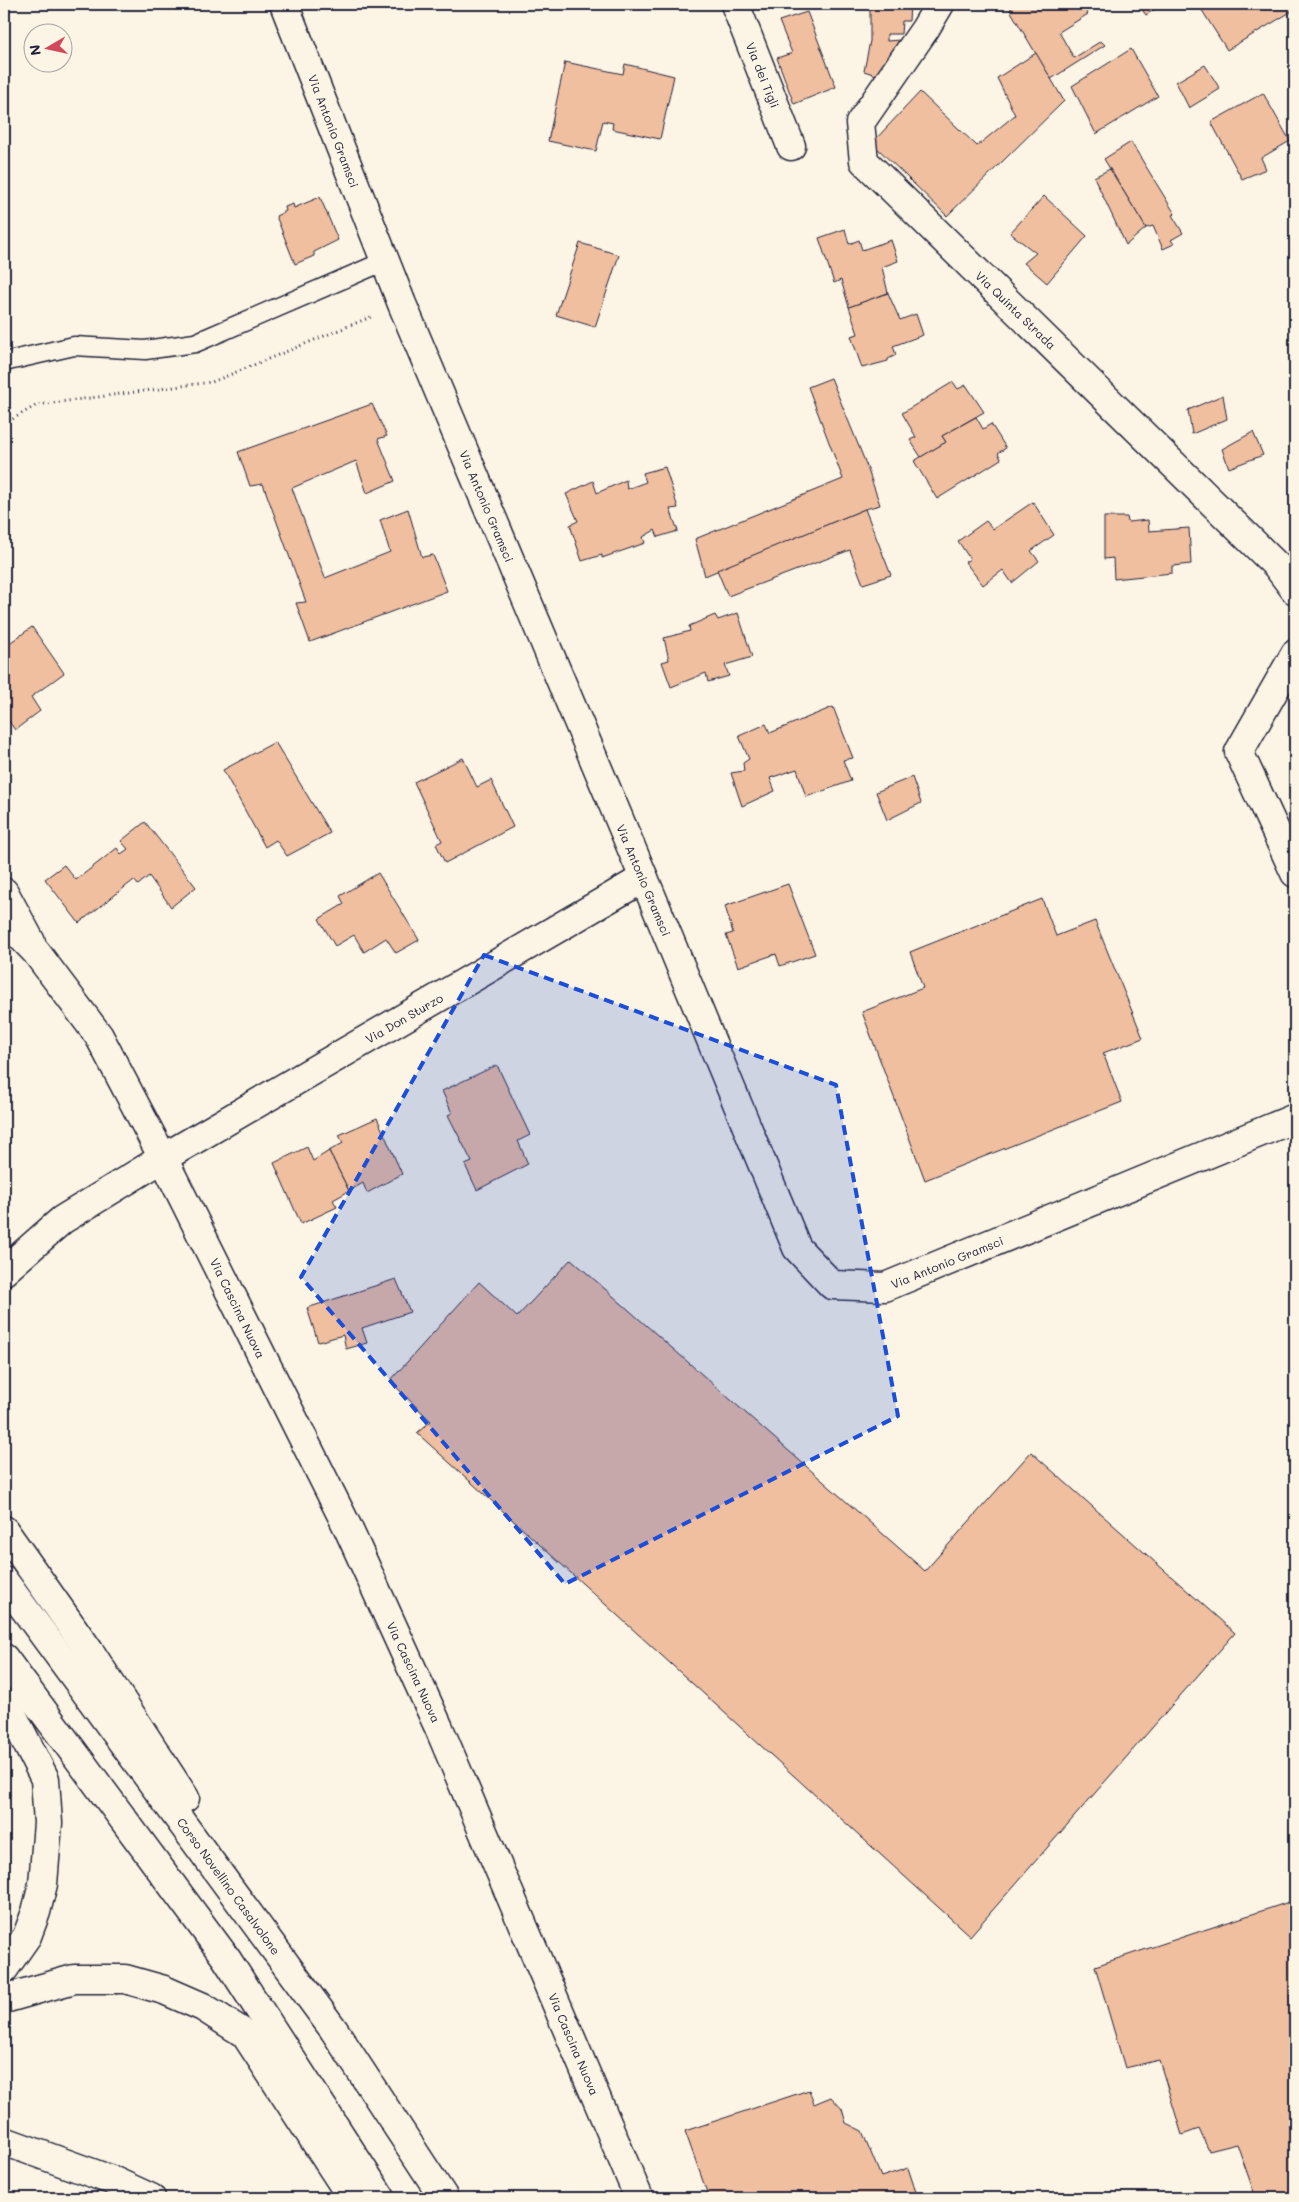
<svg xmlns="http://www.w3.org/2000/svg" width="1299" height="2202" font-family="Mali,sans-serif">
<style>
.building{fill:#f0bfa0;stroke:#22223b}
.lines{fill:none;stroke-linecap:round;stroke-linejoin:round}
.service-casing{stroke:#22223b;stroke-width:21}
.minor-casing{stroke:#22223b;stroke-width:31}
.tertiary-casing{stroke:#22223b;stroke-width:31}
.trunk-casing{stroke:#22223b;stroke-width:31}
.path{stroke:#22223b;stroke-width:3;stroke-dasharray:1 4;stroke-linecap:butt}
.service{stroke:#fcf5e5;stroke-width:18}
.minor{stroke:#fcf5e5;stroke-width:28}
.tertiary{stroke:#fcf5e5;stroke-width:28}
.trunk{stroke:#fcf5e5;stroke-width:28}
.marked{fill:#1d4ed8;fill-opacity:0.2;stroke:#1d4ed8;stroke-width:4;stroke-dasharray:10 6;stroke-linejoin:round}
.labels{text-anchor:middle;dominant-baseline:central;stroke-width:4;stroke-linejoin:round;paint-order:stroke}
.street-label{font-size:12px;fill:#22223b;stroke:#fcf5e5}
</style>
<rect width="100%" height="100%" fill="#fcf5e5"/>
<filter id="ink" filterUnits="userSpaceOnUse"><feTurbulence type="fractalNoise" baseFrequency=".02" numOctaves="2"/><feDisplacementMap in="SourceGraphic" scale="10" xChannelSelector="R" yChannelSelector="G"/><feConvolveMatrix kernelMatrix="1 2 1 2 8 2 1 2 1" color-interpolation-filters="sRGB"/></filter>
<g filter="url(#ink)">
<!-- building -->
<g class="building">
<polygon points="870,4 910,4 909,21 902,21 901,34 887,34 887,41 900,40 905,43 876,75 864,71 870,41"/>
<polygon points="1014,4 1082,4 1088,14 1059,32 1074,58 1101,41 1105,45 1051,79 1010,10"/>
<polygon points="1138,4 1163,4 1146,15"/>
<polygon points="1198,4 1290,4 1294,10 1227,50"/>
<polygon points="807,12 836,87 794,104 777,58 792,53 779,21"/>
<polygon points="1131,49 1158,96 1096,134 1072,86"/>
<polygon points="1036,53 1064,101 947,216 872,143 920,92 977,146 1015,115 997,78"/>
<polygon points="565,62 623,74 625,64 674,76 660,139 612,129 613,123 603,121 596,151 548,141"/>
<polygon points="1205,65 1220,89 1189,108 1176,82"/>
<polygon points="1263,93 1290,141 1261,158 1266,169 1242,179 1211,122"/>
<polygon points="1131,142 1175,214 1172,215 1183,233 1171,240 1174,244 1163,249 1153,226 1146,228 1104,159"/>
<polygon points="1110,169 1146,228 1126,245 1094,177"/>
<polygon points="1044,196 1087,236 1047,283 1024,263 1036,253 1010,233"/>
<polygon points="320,197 338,240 314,252 314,256 295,264 276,216 286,211 285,207 293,204 294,208"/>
<polygon points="845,229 849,244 859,240 862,250 891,240 898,261 882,267 888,293 849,307 841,280 834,283 819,238"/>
<polygon points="580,243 619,255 595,327 556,315"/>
<polygon points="888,293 900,320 916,314 923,335 893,346 896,355 888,359 888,361 862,368 851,336 858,334 849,307"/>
<polygon points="831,378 866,464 880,505 865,509 705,576 695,539 843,479 808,387"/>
<polygon points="953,382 958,389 966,385 984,412 942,436 946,442 921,457 910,440 916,437 902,413"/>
<polygon points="1223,395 1227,419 1192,434 1188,410"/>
<polygon points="372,404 387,436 378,439 395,481 367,493 356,461 292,488 325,578 390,552 380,520 408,509 422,557 433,555 447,591 310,642 296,603 306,602 263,484 250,486 238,452"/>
<polygon points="976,417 983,429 991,424 1006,448 998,453 1001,459 937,499 914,461 946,442 942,436"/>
<polygon points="1253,432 1263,455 1229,468 1222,449"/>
<polygon points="665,467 678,508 670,509 678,531 658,537 655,530 643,537 645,543 602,558 602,555 582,561 570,525 578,521 566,494 593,481 597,493 626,480 627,489 646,482 643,473"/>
<polygon points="1033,502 1054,535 1031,551 1039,561 1012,583 1003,570 983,585 965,562 970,559 958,541 986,521 993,529"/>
<polygon points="865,509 891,575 863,584 850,550 728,596 717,570"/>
<polygon points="1104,517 1127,517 1128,522 1148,520 1149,531 1189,528 1191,564 1172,566 1172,573 1114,579 1113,558 1104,559"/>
<polygon points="738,613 752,657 725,665 729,676 708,682 706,673 671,687 662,662 669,660 664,638 690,631 689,626 715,615 718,620"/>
<polygon points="32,627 64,673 31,697 40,711 15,730 6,717 4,718 4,670 8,668 4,662 4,647"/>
<polygon points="833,707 853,758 843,760 851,781 806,797 797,769 770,778 775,791 742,806 731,773 744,771 743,763 749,759 739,736 766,724 770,733"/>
<polygon points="275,742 330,833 287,856 276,840 265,847 223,770"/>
<polygon points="463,758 477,787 491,780 513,827 445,863 436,844 442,841 414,782"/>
<polygon points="912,777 921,803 887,820 876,792"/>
<polygon points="145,822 196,887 171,907 149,876 138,885 134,880 79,923 45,879 64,865 76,880 117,848 121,854 128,849 121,841"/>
<polygon points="378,873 419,940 396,953 386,938 364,952 354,935 335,946 319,919 344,904 340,896"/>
<polygon points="788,884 815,954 780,966 776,954 738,967 726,935 733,933 725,906"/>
<polygon points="1042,899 1056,936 1095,921 1143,1038 1103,1053 1122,1102 925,1180 862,1012 923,988 910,952"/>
<polygon points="497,1065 530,1135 518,1141 528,1164 477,1190 465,1165 472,1162 448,1115 452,1113 442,1091"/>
<polygon points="377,1118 402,1174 367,1193 363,1183 349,1191 329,1151 343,1143 339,1135"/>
<polygon points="307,1147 313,1161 329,1151 349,1191 333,1200 337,1207 301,1224 274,1163"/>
<polygon points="571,1259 925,1571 1031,1452 1235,1633 970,1936 417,1433 431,1421 390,1381 479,1282 517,1317"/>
<polygon points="396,1279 410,1312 362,1328 367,1343 346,1349 343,1335 318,1342 307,1308"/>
<polygon points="1295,1900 1295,2198 1256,2198 1237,2144 1209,2151 1199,2129 1182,2135 1159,2060 1125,2068 1095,1966"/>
<polygon points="809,2090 814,2104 831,2097 842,2109 846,2123 862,2131 881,2177 908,2168 918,2198 709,2198 685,2131"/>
</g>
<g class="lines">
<!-- service casing -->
<g class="service-casing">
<polyline id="service" points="4,362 74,346 145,350 195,343 385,261"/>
</g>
<!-- minor casing -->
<g class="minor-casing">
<g id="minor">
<polyline points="284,4 402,304 644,878 797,1248 832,1285 885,1287 1295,1118"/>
<polyline points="735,4 791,146"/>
<polyline points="940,4 925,29 860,123 864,161 1277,566 1295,590"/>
<polyline points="1295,654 1239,752 1295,873"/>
<polyline points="4,892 31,942"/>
<polyline points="4,2141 114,2181 151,2198"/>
<polyline points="639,2198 439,1728 347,1526 163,1158 644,878"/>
</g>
</g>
<!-- tertiary casing -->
<g class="tertiary-casing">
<polyline id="tertiary" points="4,919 36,952 99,1036 163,1158"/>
</g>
<!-- trunk casing -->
<g class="trunk-casing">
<g id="trunk">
<polyline points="4,1271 62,1220 163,1158"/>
<polyline points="4,1530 92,1655 185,1798"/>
<polyline points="4,1581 334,2030 444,2198"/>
<polyline points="4,1658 226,1958 381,2198"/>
<polyline points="4,1703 13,1716 45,1779 48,1823 43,1884 36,1912 27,1936 4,1969"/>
<polyline points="4,1999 74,1979 125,1979 164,1990 203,2007 245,2034 352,2198"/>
</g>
</g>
<!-- path -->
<polyline class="path" points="4,424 37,405 212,382 373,316"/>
<!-- service -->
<use href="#service" class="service"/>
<!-- minor -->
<use href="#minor" class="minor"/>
<!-- tertiary -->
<use href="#tertiary" class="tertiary"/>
<!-- trunk -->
<use href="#trunk" class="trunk"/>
</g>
</g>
<!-- marked area -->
<path class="marked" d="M484,955L836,1085L898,1416L565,1584L301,1277Z"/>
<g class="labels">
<!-- street labels -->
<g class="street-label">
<text transform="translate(763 75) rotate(68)">Via dei Tigli</text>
<text transform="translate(334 131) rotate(69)">Via Antonio Gramsci</text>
<text transform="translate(1016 310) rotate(44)">Via Quinta Strada</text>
<text transform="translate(487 506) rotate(67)">Via Antonio Gramsci</text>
<text transform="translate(644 880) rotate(67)">Via Antonio Gramsci</text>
<text transform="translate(404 1018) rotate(-30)">Via Don Sturzo</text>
<text transform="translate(947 1262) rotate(-22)">Via Antonio Gramsci</text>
<text transform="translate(238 1308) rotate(64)">Via Cascina Nuova</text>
<text transform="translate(414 1672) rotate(65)">Via Cascina Nuova</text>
<text transform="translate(229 1886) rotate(54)">Corso Novellino Casalvolone</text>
<text transform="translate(574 2044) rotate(67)">Via Cascina Nuova</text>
</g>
</g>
<!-- margin -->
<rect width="1299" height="2202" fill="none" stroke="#fcf5e5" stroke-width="20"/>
<rect x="10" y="10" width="1279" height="2182" fill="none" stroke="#22223b" stroke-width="2" filter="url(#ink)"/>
<!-- north arrow -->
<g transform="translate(48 48) rotate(261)"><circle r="24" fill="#fcf5e5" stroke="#a5a1a1"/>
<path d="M0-4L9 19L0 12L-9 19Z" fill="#d1495b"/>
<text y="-8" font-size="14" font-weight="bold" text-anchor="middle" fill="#22223b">N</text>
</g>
</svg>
